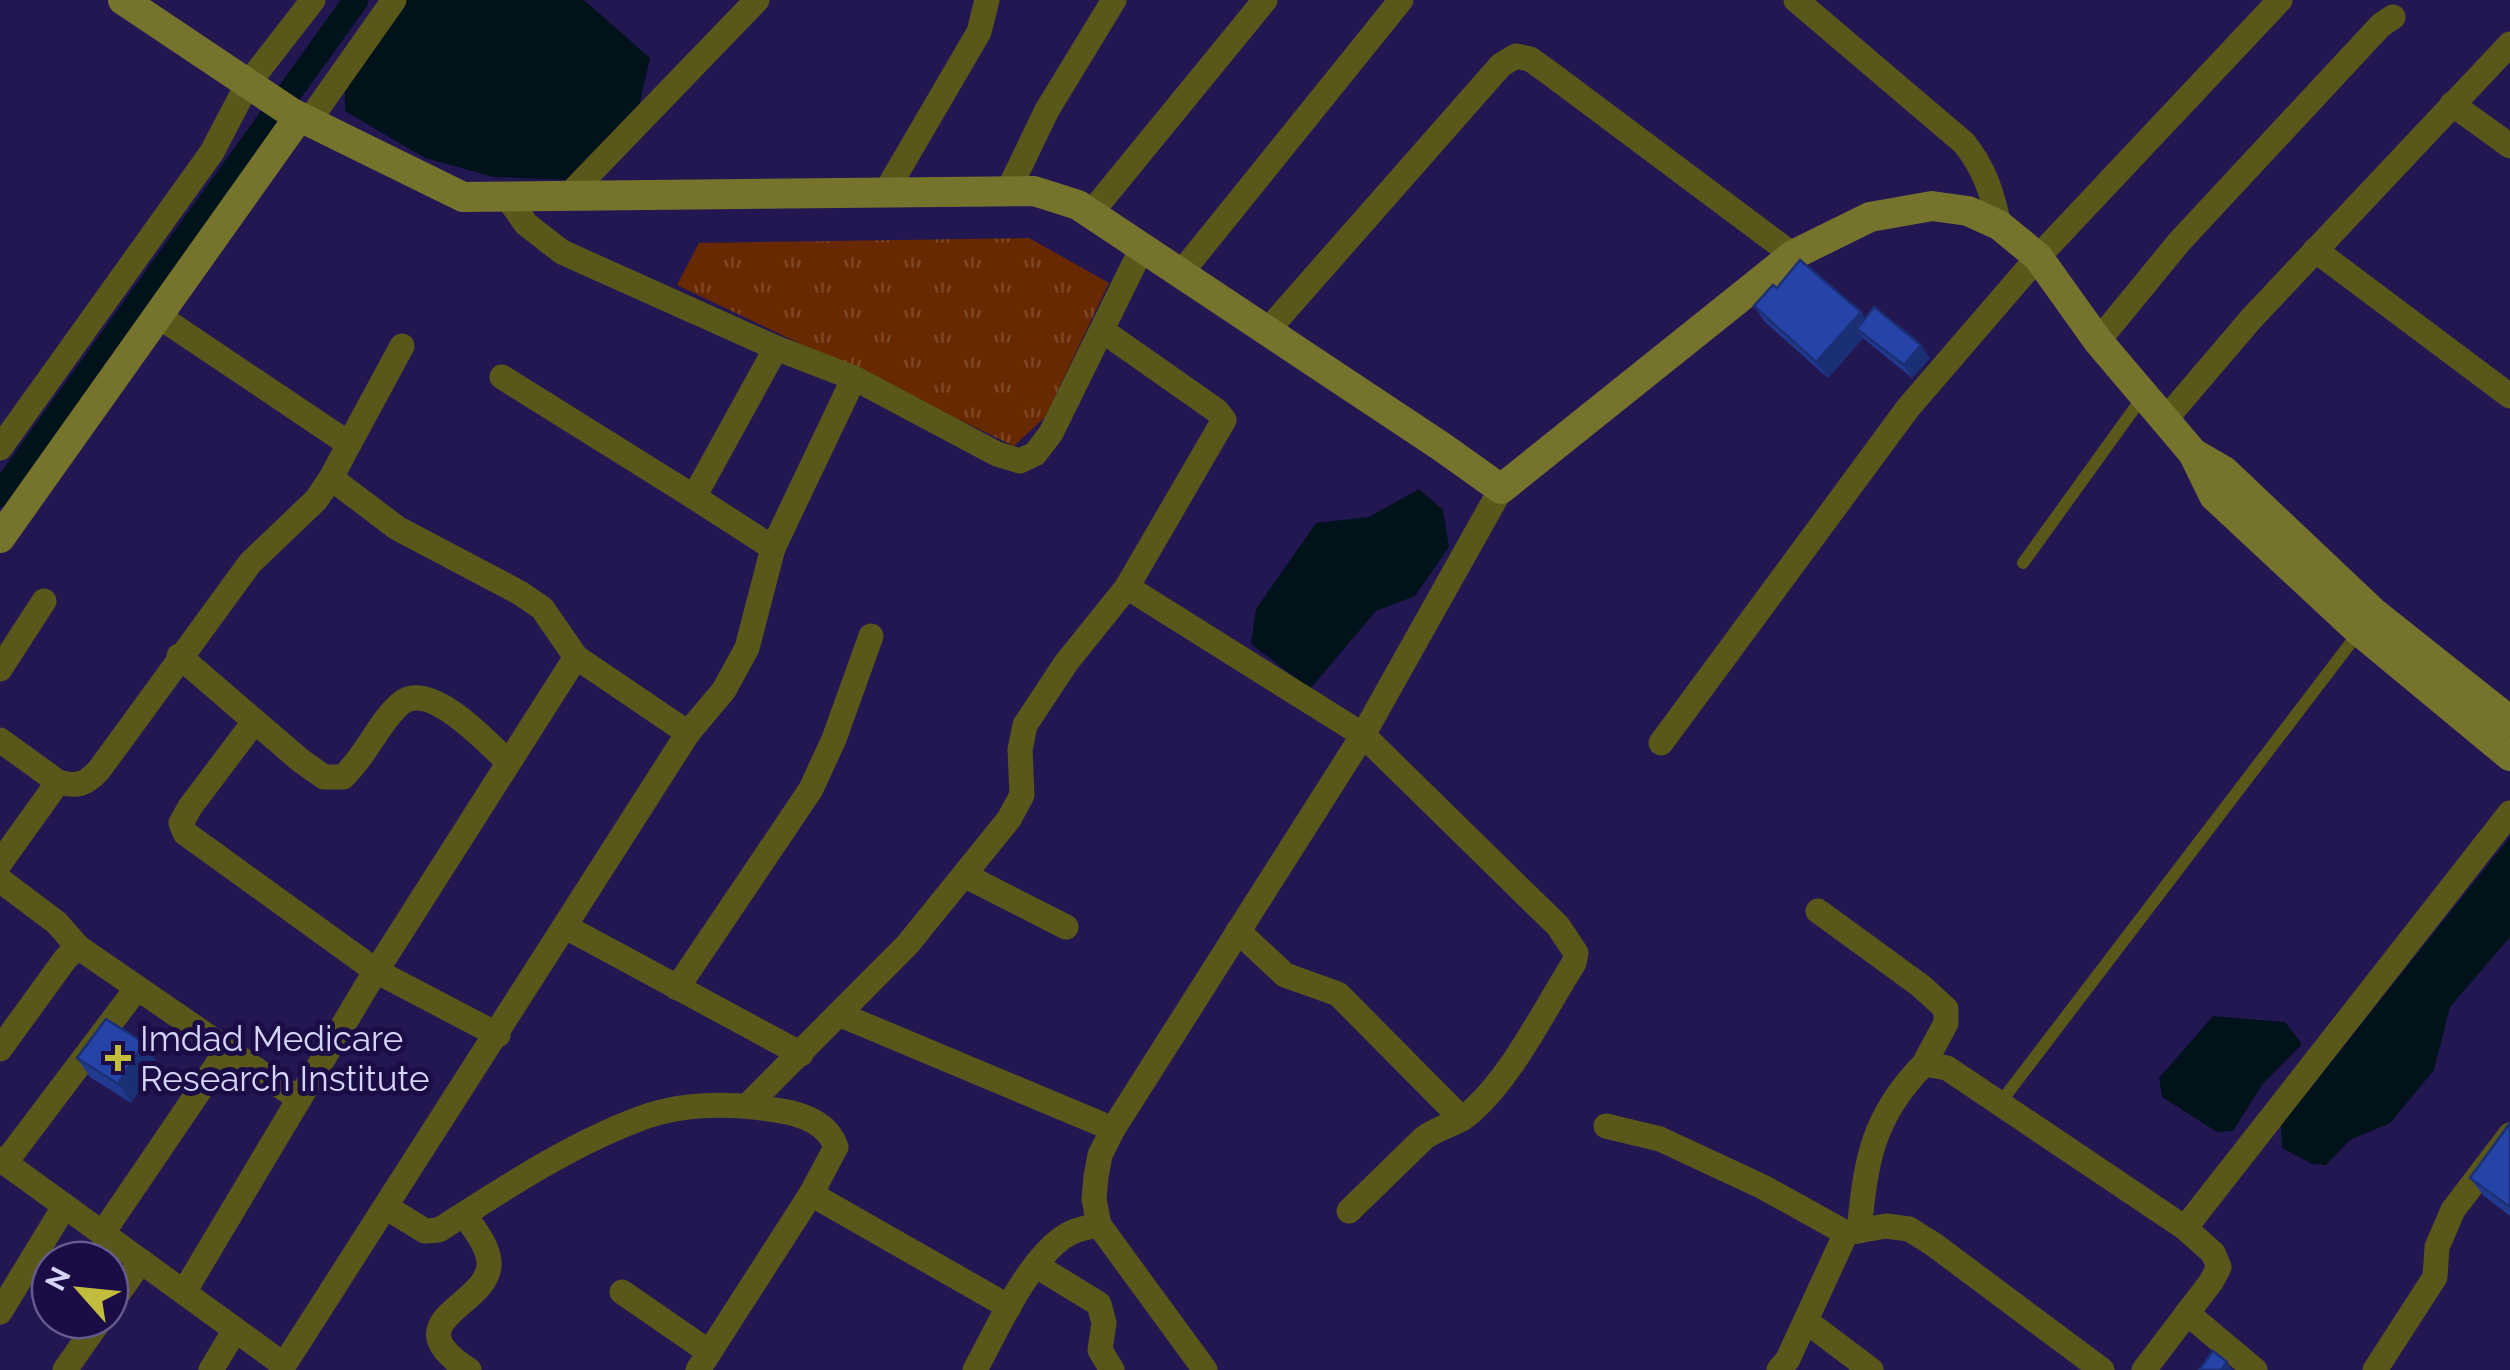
<svg xmlns="http://www.w3.org/2000/svg" width="2510" height="1370" font-family="Raleway,sans-serif">
<style>
.grass{fill:url(#grass-tufts)}
.water{fill:#00131b}
.lines{fill:none;stroke-linecap:round;stroke-linejoin:round}
.canal{stroke:#00131b;stroke-width:25}
.lane{stroke:#5a571b;stroke-width:12}
.street{stroke:#5a571b;stroke-width:25}
.secondary{stroke:#76732d;stroke-width:30}
.wall{fill:#213a90}
.shaded-wall{fill:#1b2f75}
.building{fill:#2643a7;stroke:#1b2f75;stroke-width:2.5}
.poi-dot{fill:#c3bd3e;stroke:#1b0c46;stroke-width:4}
.labels{text-anchor:middle;dominant-baseline:central;stroke-width:10;stroke-linejoin:round;paint-order:stroke}
.poi-label{font-size:35px;fill:#d5d4f9;stroke:#1b0c46;text-anchor:start}
</style>
<defs>
<pattern id="grass-tufts" width="24" height="20" patternUnits="userSpaceOnUse" patternTransform="scale(2.5)"><rect width="24" height="20" fill="#682800"/><path d="M3 7l-1-3M5 7V3M7 7l1-3M15 17l-1-3M17 17v-4M19 17l1-3" fill="none" stroke="#7d4626"/></pattern>
</defs>
<rect width="100%" height="100%" fill="#231752"/>
<!-- grass -->
<polygon class="grass" points="1029,238 1109,283 1045,417 1014,446 677,285 699,243"/>
<!-- water -->
<g class="water">
<polygon points="406,0 584,0 650,58 639,107 571,180 494,177 425,158 345,111 345,85"/>
<polygon points="1419,489 1443,510 1449,547 1415,596 1376,611 1310,689 1251,644 1256,609 1316,523 1369,517"/>
<polygon points="2510,837 2510,937 2450,1007 2434,1070 2390,1123 2350,1140 2326,1165 2312,1164 2282,1148 2281,1125"/>
<polygon points="2213,1016 2285,1022 2302,1044 2262,1085 2233,1131 2217,1132 2162,1097 2159,1078"/>
</g>
<g class="lines">
<!-- canal -->
<polyline class="canal" points="0,495 356,0"/>
<!-- lane -->
<g class="lane">
<polyline points="2023,563 2144,395"/>
<polyline points="2000,1103 2359,632"/>
</g>
<!-- street -->
<g class="street">
<path d="M1796,0L1964,143C1985,169 1992,193 1999,225"/>
<polyline points="2452,104 2510,146"/>
<polyline points="308,122 394,0"/>
<polyline points="1008,191 1047,110 1114,0"/>
<polyline points="885,193 979,32 987,0"/>
<polyline points="568,196 757,0"/>
<polyline points="1091,213 1265,0"/>
<polyline points="2315,250 2510,396"/>
<polyline points="1181,273 1401,0"/>
<polyline points="1267,331 1501,65 1516,56 1530,59 1551,74 1793,255"/>
<polyline points="2098,341 2180,241 2381,25 2393,17"/>
<polyline points="776,348 854,378 997,454 1020,461 1035,454 1051,433 1142,248"/>
<polyline points="502,377 694,497 776,348 562,252 526,224 507,197"/>
<polyline points="2164,421 2251,319 2510,44"/>
<polyline points="349,444 402,346"/>
<polyline points="0,448 212,152 247,85 313,0"/>
<polyline points="694,497 773,548 854,378"/>
<path d="M1127,587L1363,735L1558,926L1576,953L1574,963C1544,1010 1513,1075 1471,1112C1458,1124 1439,1127 1424,1138L1349,1211"/>
<path d="M179,656L300,760L324,777H343C366,756 379,722 400,704C429,678 488,743 508,762"/>
<polyline points="0,669 44,601"/>
<polyline points="254,722 190,807 181,823 185,833 376,971 498,1035"/>
<polyline points="688,733 724,690 747,648 773,548"/>
<polyline points="0,740 58,782"/>
<polyline points="1661,743 1908,408 2038,257 2280,0"/>
<path d="M0,863L58,782C77,787 85,785 99,770L250,563L316,500L331,478"/>
<polyline points="966,876 1066,927"/>
<polyline points="0,880 57,923 78,947"/>
<polyline points="1818,911 1921,986 1946,1009 1946,1023 1924,1064"/>
<polyline points="566,927 801,1054"/>
<polyline points="1238,931 1285,975 1338,994 1462,1119"/>
<polyline points="677,988 811,789 834,739 871,636"/>
<polyline points="841,1015 1113,1129"/>
<polyline points="0,1049 66,958 78,947 299,1099"/>
<polyline points="747,1106 908,944 1009,819 1022,795 1020,750 1025,725 1066,663 1127,587 1224,420 1217,411 1103,331"/>
<polyline points="1606,1126 1660,1139 1763,1187 1846,1233 1886,1226 1909,1229 1933,1244 2102,1370"/>
<polyline points="0,1159 284,1365 688,733 576,657 542,608 520,593 397,528 331,478 349,444 157,315"/>
<polyline points="5,1163 137,988"/>
<polyline points="811,1194 1009,1307"/>
<path d="M386,1207L425,1231L439,1230C502,1190 569,1145 639,1119C681,1103 731,1103 775,1110C799,1113 827,1121 836,1147L811,1194L698,1370"/>
<path d="M464,1214C473,1228 488,1245 489,1262C492,1306 389,1319 469,1370"/>
<polyline points="2185,1228 2510,813"/>
<path d="M1859,1231C1866,1160 1872,1117 1924,1064L1947,1068L2185,1228L2213,1253L2219,1267L2211,1282L2144,1370"/>
<polyline points="102,1234 227,1050"/>
<polyline points="1037,1266 1099,1304 1104,1323 1100,1350 1112,1370"/>
<polyline points="184,1292 366,987 576,657"/>
<polyline points="622,1292 709,1352"/>
<polyline points="110,1305 141,1261"/>
<polyline points="0,1312 64,1207"/>
<polyline points="2187,1313 2255,1370"/>
<polyline points="1806,1321 1871,1370"/>
<polyline points="65,1370 100,1320"/>
<polyline points="211,1370 235,1330"/>
<path d="M975,1370C997,1330 1025,1265 1062,1238C1073,1230 1086,1227 1099,1225"/>
<polyline points="1205,1370 1099,1225 1094,1199 1096,1177 1100,1155 1113,1129 1363,735 1501,489"/>
<polyline points="1779,1370 1788,1359 1846,1233"/>
<polyline points="2375,1370 2435,1277 2437,1247 2453,1210 2510,1135"/>
</g>
<!-- secondary -->
<g class="secondary">
<polyline points="123,0 292,113 463,197 1034,191 1078,205 1442,447 1501,489 1793,255 1870,217 1932,206 1968,211 1999,225 2038,257 2098,341 2193,453 2214,496 2359,631 2510,756"/>
<polyline points="2193,453 2224,471 2373,612 2510,721"/>
<polyline points="0,538 299,117"/>
</g>
</g>
<!-- wall -->
<g class="wall">
<polygon points="1777,288 1866,318 1930,358 1912,378 1863,338 1828,378 1765,322 1754,306"/>
<polygon points="77,1058 157,1062 131,1103 90,1077"/>
<polygon points="2510,1123 2510,1216 2484,1196 2470,1178"/>
</g>
<!-- shaded-wall -->
<g class="shaded-wall">
<polygon points="1861,312 1872,328 1857,329 1863,338 1828,378 1816,362"/>
<polygon points="1921,345 1930,358 1912,378 1904,365"/>
<polygon points="144,1043 157,1062 131,1103 118,1084"/>
<polygon points="2227,1362 2232,1370 2221,1370"/>
</g>
<!-- building -->
<g class="building">
<polygon points="1800,260 1861,312 1816,362 1754,306 1773,285 1777,288"/>
<polygon points="1874,307 1921,345 1904,365 1857,329"/>
<polygon points="106,1019 144,1043 118,1084 77,1058"/>
<polygon points="2510,1123 2510,1207 2470,1178"/>
<polygon points="2213,1351 2227,1362 2221,1370 2199,1370"/>
</g>
<!-- markers -->
<path class="poi-dot" d="M113 1043h10v10h10v10h-10v10h-10v-10h-10v-10h10z"/>
<g class="labels">
<!-- poi labels -->
<g class="poi-label">
<text x="140" y="1038">Imdad Medicare<tspan x="140" dy="40">Research Institute</tspan></text>
</g>
</g>
<!-- north arrow -->
<g transform="translate(80 1290) rotate(297)"><circle r="48" fill="#1b0c46" stroke="#655c8e" stroke-width="2.5"/>
<path d="M0-8L18 38L0 25L-18 38Z" fill="#c3bd3e"/>
<text y="-15" font-size="28" font-weight="bold" text-anchor="middle" fill="#d5d4f9">N</text>
</g>
</svg>
